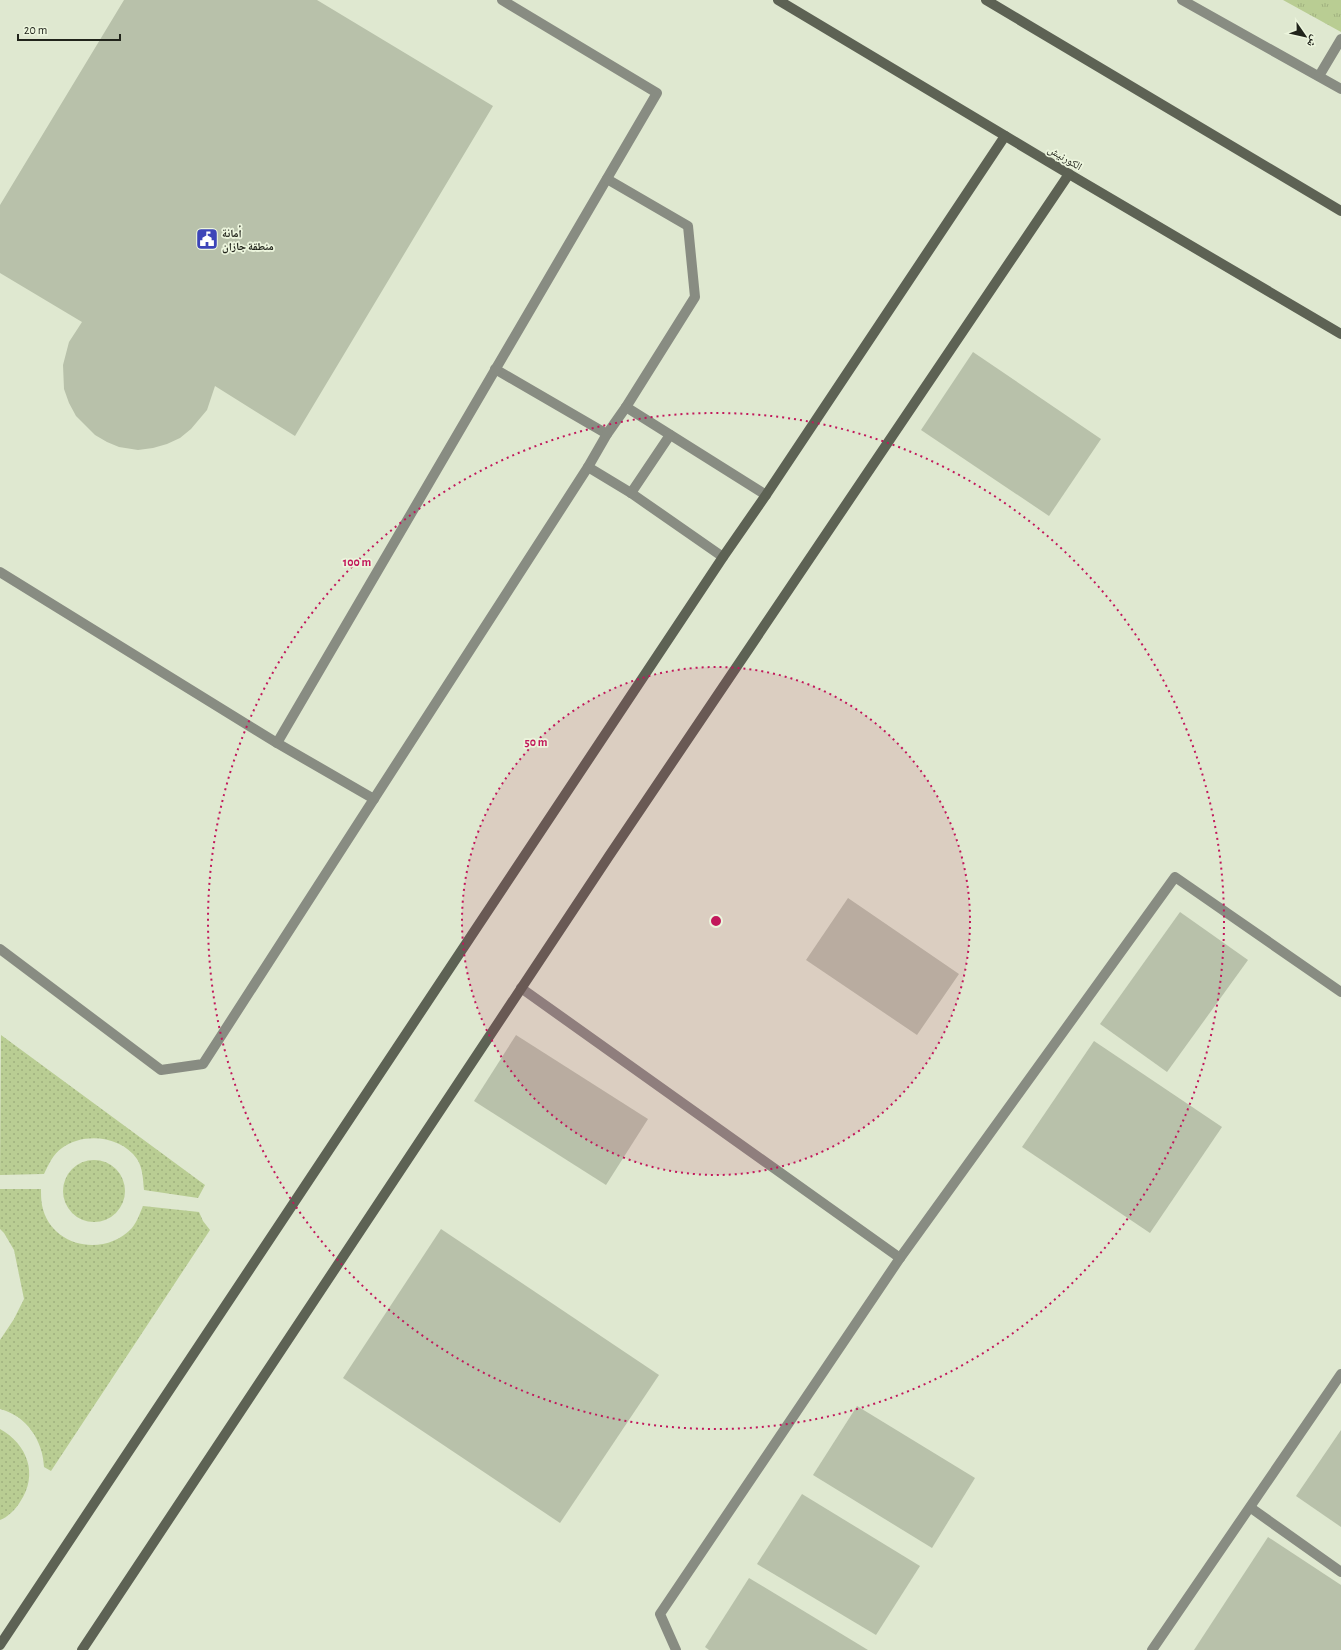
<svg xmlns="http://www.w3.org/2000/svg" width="1341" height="1650" font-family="'Alegreya Sans','Noto Naskh Arabic',sans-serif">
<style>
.grass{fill:url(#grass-dots)}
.park{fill:url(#park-tufts)}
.building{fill:#b8c1aa}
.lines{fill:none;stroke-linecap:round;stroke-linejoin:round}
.service{stroke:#888c82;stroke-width:10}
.minor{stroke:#888c82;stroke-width:10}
.secondary{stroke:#5d6254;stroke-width:10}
.ring{fill:none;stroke:#c2185b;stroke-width:2;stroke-dasharray:2 4}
.labels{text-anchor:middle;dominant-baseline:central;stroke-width:3.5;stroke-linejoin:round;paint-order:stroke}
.street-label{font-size:11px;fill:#21241b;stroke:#ecf5dd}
.poi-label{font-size:11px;font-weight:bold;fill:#21241b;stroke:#ecf5dd;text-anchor:start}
.centre{fill:#c2185b;stroke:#ecf5dd;stroke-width:2}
.ring-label{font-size:12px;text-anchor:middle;font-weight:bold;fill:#c2185b;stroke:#ecf5dd;stroke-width:3.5;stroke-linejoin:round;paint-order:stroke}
</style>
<defs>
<pattern id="grass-dots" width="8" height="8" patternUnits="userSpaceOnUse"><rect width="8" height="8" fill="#b9cd93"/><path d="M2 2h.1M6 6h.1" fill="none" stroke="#9fb07e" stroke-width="1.8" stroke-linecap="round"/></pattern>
<pattern id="park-tufts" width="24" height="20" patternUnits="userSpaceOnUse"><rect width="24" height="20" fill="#b9cd93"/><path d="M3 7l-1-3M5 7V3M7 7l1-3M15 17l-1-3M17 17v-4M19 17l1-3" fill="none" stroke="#9fb07e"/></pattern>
</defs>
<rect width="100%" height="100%" fill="#dfe8d0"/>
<!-- grass -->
<g class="grass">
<path d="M1,1035L205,1185L198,1198L144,1190C143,1180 143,1168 137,1159C121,1136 84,1132 62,1148C53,1154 49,1164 44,1174L0,1175Z"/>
<circle cx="94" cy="1191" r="31"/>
<path d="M0,1189H41C41,1194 41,1200 42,1205C50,1247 104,1258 132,1228C137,1222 140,1213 143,1206L199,1212L203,1221L210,1230L51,1471L44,1467C43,1441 27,1416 0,1409V1340L14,1319L24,1299L14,1250L4,1233L0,1229Z"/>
<path d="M0,1429C27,1444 39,1474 20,1502C16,1509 8,1517 0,1520Z"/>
</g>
<!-- park -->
<polygon class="park" points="1283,0 1341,0 1341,32"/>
<!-- building -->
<g class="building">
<polygon points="124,0 317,0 493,106 295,436 215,386 207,410 191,429 180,438 167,444 153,448 138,450 119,447 107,442 95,435 76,416 69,403 64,389 63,365 69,342 82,322 0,273 0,205"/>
<polygon points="973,352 1101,439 1049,516 921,430"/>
<polygon points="848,898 959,974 917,1035 806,960"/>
<polygon points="1180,912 1248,960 1167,1072 1100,1024"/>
<polygon points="516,1035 648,1119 606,1185 474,1101"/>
<polygon points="1094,1041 1222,1127 1150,1233 1022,1147"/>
<polygon points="441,1229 659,1375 560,1523 343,1378"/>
<polygon points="857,1406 975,1478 932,1548 813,1475"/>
<polygon points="1341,1430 1341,1527 1296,1496"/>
<polygon points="802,1494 920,1566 876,1635 757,1564"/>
<polygon points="1268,1537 1341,1585 1341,1650 1194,1650"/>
<polygon points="749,1578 868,1650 709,1650 705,1647"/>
</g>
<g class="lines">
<!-- service -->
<g class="service">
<polyline points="1182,0 1341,89"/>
<polyline points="1319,76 1341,39"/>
<polyline points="495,369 607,434"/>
<polyline points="626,407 766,495"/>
<polyline points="588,467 631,493 723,557"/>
<polyline points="631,493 670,435"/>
<polyline points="0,572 277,743 657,93 502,0"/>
<polyline points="277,743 374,799"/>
<polyline points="0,949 161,1070 203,1064 588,467 607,434 626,407 695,297 688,226 607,179"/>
</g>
<!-- minor -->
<g class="minor">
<polyline points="521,988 900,1258"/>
<polyline points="1251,1508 1341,1572"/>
<polyline points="676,1650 660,1614 900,1258 1175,877 1341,992"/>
<polyline points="1152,1650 1341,1374"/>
</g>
<!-- secondary -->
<g class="secondary">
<polyline points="778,0 1069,174 1341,334"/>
<polyline points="986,0 1341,211"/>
<polyline points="0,1645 723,557 766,495 1005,136"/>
<polyline points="82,1650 609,856 1069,174"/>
</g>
</g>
<!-- distance rings -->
<circle cx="716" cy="921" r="254" fill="#c2185b" fill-opacity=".12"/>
<g class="ring">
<circle cx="716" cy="921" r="254"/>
<circle cx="716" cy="921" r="508"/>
</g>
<!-- icons -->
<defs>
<g id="civic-square" transform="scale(1.15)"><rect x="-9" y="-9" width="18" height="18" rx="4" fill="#3c44b8" stroke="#ecf5dd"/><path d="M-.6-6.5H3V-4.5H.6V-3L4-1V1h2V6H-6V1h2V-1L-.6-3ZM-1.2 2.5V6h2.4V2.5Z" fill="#fff"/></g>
</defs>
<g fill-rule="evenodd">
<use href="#civic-square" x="207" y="239"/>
</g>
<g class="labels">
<!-- street labels -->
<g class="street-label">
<text transform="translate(1065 158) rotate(31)">الكورنيش</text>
</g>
<!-- poi labels -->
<g class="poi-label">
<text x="222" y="233">أمانة<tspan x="222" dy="13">منطقة جازان</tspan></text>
</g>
</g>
<circle cx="716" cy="921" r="6" class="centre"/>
<g class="ring-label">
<text x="357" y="566">100 m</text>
<text x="536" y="746">50 m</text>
</g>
<!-- north arrow -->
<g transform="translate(1305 36) rotate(124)" stroke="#ecf5dd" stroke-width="3" paint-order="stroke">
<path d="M0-3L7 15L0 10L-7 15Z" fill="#21241b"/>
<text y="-6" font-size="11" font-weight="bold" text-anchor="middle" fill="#21241b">ش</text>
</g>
<!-- scale -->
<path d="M18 34v6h102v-6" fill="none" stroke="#21241b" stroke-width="2"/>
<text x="24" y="34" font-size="12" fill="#21241b" stroke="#ecf5dd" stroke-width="3" paint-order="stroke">20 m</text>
</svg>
